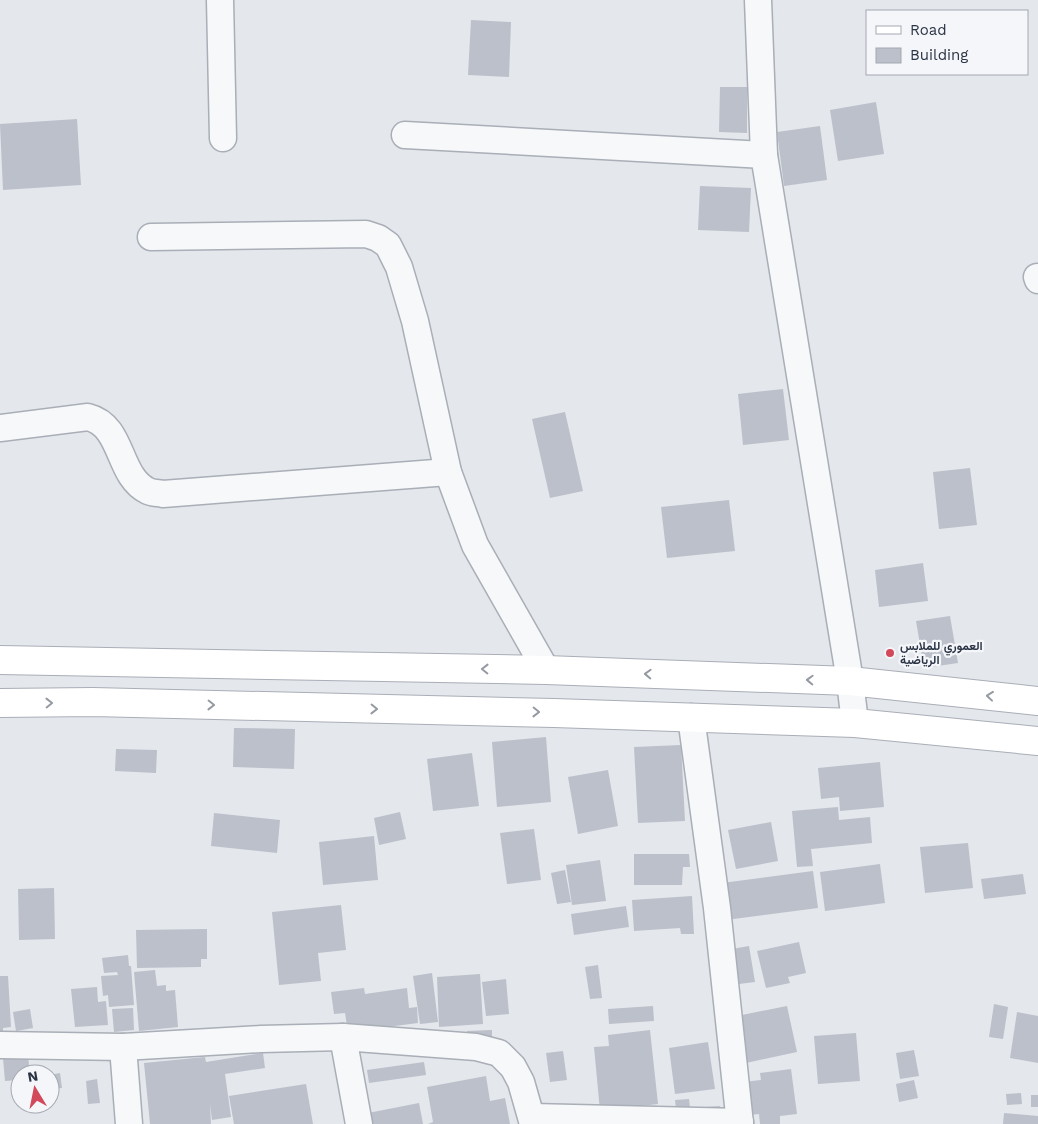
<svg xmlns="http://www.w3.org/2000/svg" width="1038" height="1124" font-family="'Work Sans',Vazirmatn,sans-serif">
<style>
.building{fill:#bbc0ca}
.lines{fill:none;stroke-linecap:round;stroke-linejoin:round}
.minor-casing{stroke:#a9aeb7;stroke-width:29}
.secondary-casing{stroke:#a9aeb7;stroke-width:30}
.minor{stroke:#f7f8fa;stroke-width:26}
.secondary{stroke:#fff;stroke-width:28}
.oneway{stroke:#959aa2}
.poi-dot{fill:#d1495b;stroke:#f4f6f9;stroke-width:2}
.labels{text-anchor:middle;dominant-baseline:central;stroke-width:4.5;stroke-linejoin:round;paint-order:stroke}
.poi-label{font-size:12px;font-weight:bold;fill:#2b3445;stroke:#f4f6f9;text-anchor:start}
</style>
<rect width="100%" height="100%" fill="#e4e7ec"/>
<!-- building -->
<g class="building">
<polygon points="471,20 511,22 509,77 468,75"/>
<polygon points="720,87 747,87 747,133 719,132"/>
<polygon points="876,102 884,154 838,161 830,110"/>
<polygon points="77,119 81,185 3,190 0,124"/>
<polygon points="820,126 827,180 784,186 777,132"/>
<polygon points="700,186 751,188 749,232 698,230"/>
<polygon points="783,389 789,440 743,445 738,394"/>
<polygon points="565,412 583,491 550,498 532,419"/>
<polygon points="970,468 977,525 939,529 933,472"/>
<polygon points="729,500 735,551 667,558 661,507"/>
<polygon points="923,563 928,601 879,607 875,570"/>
<polygon points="950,616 958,663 924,668 916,621"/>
<polygon points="234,728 295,729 294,769 233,767"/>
<polygon points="546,737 551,802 497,807 492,742"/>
<polygon points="681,745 685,821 638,823 634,747"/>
<polygon points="116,749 157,750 156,773 115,771"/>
<polygon points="472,753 479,806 433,811 427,759"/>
<polygon points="880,762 884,807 840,811 839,797 821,799 818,768"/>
<polygon points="608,770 618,826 578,834 568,777"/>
<polygon points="838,807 839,820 870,817 872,843 811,849 813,866 797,867 792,811"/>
<polygon points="400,812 406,839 379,845 374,818"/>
<polygon points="214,813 280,820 277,853 211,846"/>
<polygon points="771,822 778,861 736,869 728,830"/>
<polygon points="534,829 541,880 507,884 500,833"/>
<polygon points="374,836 378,880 323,885 319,842"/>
<polygon points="968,843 973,888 925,893 920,847"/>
<polygon points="634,854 689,854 690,867 683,867 682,885 634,885"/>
<polygon points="600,860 606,901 572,905 566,865"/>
<polygon points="880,864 885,903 825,911 820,872"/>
<polygon points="565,870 571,902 557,904 551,873"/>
<polygon points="813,871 818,908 726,920 722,883"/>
<polygon points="1023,874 1026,894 984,899 981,879"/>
<polygon points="54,888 55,939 19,940 18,889"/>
<polygon points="692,896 694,934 681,934 680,928 634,931 632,900"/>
<polygon points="341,905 346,950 318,953 321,981 279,985 272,912"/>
<polygon points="626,906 629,927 574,935 571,914"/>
<polygon points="207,929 207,959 201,959 201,967 137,968 136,930"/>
<polygon points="799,942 806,973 788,977 790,983 766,988 757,951"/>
<polygon points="749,946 755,982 731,985 726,950"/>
<polygon points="128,955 129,966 131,966 134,1005 109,1007 108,995 103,996 101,976 118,975 117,972 104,973 102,958"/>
<polygon points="598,965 602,998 590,999 585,967"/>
<polygon points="155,970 157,986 166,985 166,991 175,990 178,1027 139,1031 134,972"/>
<polygon points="432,973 438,1022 420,1024 413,976"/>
<polygon points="480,974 483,1024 439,1027 437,977"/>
<polygon points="0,976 8,976 11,1027 3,1028 3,1032 0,1032"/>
<polygon points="506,979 509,1014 486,1016 482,982"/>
<polygon points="97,987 98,1002 106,1001 108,1025 75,1027 71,989"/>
<polygon points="364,988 365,994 407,988 409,1008 417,1007 418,1023 348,1032 345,1013 334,1014 331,992"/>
<polygon points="994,1004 1008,1007 1003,1039 989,1037"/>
<polygon points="653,1006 654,1021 609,1024 608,1009"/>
<polygon points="787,1006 797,1052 746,1063 737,1016"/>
<polygon points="133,1008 134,1030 114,1032 112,1009"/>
<polygon points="30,1009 33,1028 16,1031 13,1012"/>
<polygon points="1017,1012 1038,1016 1038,1063 1010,1058"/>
<polygon points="492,1030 492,1045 466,1045 467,1031"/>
<polygon points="650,1030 658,1104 600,1111 594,1047 609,1046 608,1035"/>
<polygon points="856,1033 860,1081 818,1084 814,1036"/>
<polygon points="708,1042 715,1089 675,1094 669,1048"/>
<polygon points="914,1050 919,1076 900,1079 896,1053"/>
<polygon points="563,1051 567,1080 550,1082 546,1053"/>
<polygon points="263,1053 265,1068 225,1074 231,1117 212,1120 210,1104 211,1124 150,1124 144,1063 205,1057 206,1062"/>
<polygon points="28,1056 30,1074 20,1074 20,1080 5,1081 3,1058"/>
<polygon points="424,1062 426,1075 369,1083 367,1070"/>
<polygon points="791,1069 797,1114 780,1116 780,1124 760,1124 759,1114 739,1116 734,1083 761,1080 760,1073"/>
<polygon points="60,1073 62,1088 50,1089 50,1075"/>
<polygon points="486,1076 490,1101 505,1098 510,1124 428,1124 433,1122 427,1087"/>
<polygon points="97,1079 100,1103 88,1104 86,1081"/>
<polygon points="914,1080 918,1098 899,1102 896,1084"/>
<polygon points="306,1084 313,1124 234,1124 229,1096"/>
<polygon points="1021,1093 1022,1104 1007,1105 1006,1094"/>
<rect x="1031" y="1095" width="7" height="12"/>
<polygon points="689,1099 690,1108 720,1106 720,1114 677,1117 675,1100"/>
<polygon points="419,1103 423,1124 371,1124 368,1113"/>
<polygon points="1004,1113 1038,1116 1038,1124 1003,1124"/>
</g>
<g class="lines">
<!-- minor casing -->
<g class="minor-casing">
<g id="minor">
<polyline points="220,0 223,138"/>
<polyline points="758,0 764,155"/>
<polyline points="405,135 764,155 850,681 855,723"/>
<polyline points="151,237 366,234 378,238 388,245 399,267 415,321 448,472 475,545 546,670"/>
<polyline points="1037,277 1038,280"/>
<path d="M0,428L88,417C124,426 117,476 148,491C152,493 158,493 163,494L448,472"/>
<polyline points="691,717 717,908 740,1124"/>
<polyline points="343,1037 359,1124"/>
<polyline points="0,1045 123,1047 261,1039 343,1037 476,1047 499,1053 513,1067 521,1082 533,1124"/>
<polyline points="123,1047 129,1124"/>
<polyline points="532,1117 740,1122"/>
</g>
</g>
<!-- secondary casing -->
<g class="secondary-casing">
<g id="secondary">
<polyline points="0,660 546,670 850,681 1038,701"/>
<polyline points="0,703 93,702 554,713 855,723 1038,741"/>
</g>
</g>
<!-- minor -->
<use href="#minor" class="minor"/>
<!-- secondary -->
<use href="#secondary" class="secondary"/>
</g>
<!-- one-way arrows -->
<defs><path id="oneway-chevron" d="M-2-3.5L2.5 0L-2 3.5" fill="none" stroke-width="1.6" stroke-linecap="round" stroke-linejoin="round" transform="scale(1.25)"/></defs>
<g class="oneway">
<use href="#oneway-chevron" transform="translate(485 669) rotate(-179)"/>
<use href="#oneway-chevron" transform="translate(648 674) rotate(-178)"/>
<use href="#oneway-chevron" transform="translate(810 680) rotate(-178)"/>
<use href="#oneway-chevron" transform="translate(990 696) rotate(-174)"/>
<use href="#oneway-chevron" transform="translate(49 703) rotate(-1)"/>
<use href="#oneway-chevron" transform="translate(211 705) rotate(1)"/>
<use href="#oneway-chevron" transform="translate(374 709) rotate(1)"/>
<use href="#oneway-chevron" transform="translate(536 712) rotate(1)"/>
</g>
<!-- markers -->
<circle class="poi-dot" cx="890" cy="653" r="5"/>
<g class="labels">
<!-- poi labels -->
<g class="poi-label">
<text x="900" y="646">العموري للملابس<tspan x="900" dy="14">الرياضية</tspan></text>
</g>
</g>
<!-- legend -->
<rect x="866" y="10" width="162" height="65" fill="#f4f6f9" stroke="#a4a8b1"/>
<rect x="876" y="26" width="25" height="8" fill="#ffffff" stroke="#a4a8b1"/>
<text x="910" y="35" font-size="15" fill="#2b3445">Road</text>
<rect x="876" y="48" width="25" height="15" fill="#bbc0ca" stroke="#a4a8b1"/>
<text x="910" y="60" font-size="15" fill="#2b3445">Building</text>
<!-- north arrow -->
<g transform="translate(35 1089) rotate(350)"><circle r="24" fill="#f4f6f9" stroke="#a4a8b1"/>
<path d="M0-4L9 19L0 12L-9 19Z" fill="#d1495b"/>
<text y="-8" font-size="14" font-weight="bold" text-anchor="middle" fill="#2b3445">N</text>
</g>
</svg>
